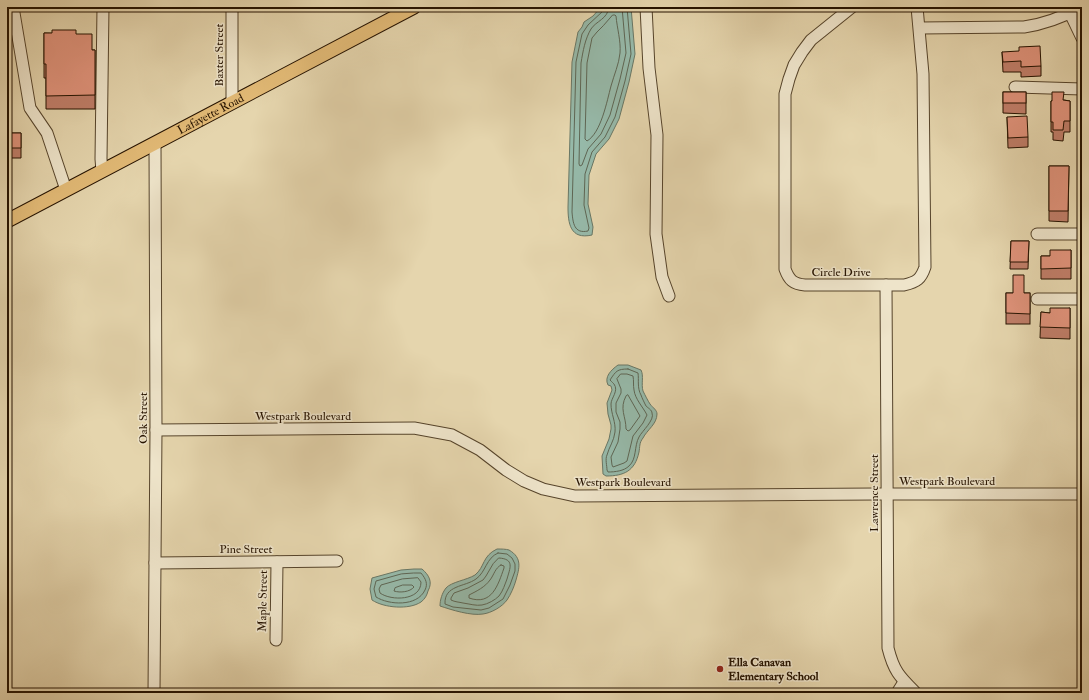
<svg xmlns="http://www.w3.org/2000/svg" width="1089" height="700" font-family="'IM FELL Double Pica',serif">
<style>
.water{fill:#96b9a9;stroke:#697765}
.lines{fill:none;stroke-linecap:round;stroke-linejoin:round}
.shore{stroke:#5e6654;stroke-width:1}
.minor-casing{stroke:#56442b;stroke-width:13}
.major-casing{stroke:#261300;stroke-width:15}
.minor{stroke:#eee4ca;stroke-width:11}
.major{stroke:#e2ba76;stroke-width:13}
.wall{fill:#c07e69;stroke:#261300}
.building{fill:#df927a;stroke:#261300}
.poi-dot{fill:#8f2418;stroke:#eee4ca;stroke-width:1.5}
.labels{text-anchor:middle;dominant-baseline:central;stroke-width:3;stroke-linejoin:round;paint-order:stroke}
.street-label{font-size:12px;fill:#261300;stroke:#eee4ca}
.poi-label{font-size:12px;font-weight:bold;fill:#261300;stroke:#eee4ca;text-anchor:start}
</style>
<rect width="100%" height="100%" fill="#e5d5ad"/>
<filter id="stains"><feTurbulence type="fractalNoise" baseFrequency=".005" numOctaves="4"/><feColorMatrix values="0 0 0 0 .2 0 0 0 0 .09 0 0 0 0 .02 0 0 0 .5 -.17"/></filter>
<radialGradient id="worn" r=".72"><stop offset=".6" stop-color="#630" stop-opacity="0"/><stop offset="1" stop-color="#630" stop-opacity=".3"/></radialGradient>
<!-- water -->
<g class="water">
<path d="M601,7H631L635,54L629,82L619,119L609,139L596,154L589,175L588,204L593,227L592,235C570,240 568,223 568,207L572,62L578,32L582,27L584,22L593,16Z"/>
<path d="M618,365H628L641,370C644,376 641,384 643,391C645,395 648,401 650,404C653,408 657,410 657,414C657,424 647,430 643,438C639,443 640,447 639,452C635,471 624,476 606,476L603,474L602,456L609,439L611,429V425L608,414L607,403L612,390L611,386L608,385C604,377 611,370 618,365Z"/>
<path d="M497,549C501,549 506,549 509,550C523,558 519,569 516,580C514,587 511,594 507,600C502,607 491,613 483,614C471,616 452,610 440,606C440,600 442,593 446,588C451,582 467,580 475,575C485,567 482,556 497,549Z"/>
<path d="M414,569H422C429,575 433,582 428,591C427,595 425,599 421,602C409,610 384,608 372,600L370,589L372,578L401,570Z"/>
</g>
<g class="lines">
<!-- shore -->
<g class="shore">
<path d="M604,7L603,11L588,25L582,34L576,62L572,212C573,223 574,234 588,231L589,228L584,205L585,174L592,152L605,137L615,117L625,81L631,54L627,7"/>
<path d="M609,7C608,19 596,21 591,29C585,39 583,51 581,63L579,164L580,166L582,165L588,149L601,134L610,115L620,79L626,53L622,7"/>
<path d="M613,15H615L616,16C617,28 621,41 620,53C619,64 614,75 611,86C607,101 601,133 587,141L585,139L587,63L592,38L597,32L603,26Z"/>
<path d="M628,369L638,373C639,380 637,388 641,395C642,398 644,402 646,406C648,408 652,410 652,413C655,420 642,431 639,437C634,446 637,459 629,466C624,471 615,472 608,472L607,470C607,466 605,459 607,455C609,447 614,441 615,432C616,422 611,414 611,404C611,398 619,391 614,384C613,383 612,382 610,380C616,371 617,369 628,369Z"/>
<path d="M621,374H627L633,376C634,381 633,385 634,390C635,399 643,407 647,415L643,423L633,436L627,461L624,463L613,467L612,465L611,457L618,442L620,429V422L616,412V403L621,393V389L617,379Z"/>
<path d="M628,395L640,416L630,430L628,431L626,429C626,416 619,409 626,396Z"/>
<path d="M498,553L507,554L512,558L515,564V571L510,585L503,599L489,608L481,610L453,607L445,604C444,585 465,587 476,579C486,572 486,558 498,553Z"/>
<path d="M499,558C515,559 510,568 507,579C505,584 503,591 499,596C495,600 488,604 482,605C476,606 470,604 463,603C459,602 455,602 451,600V598L454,593L468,588L483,580L486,576L493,564Z"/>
<path d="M501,565L504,566V568C498,585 492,606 469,598V595C477,591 485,587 490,580C494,575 495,568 501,565Z"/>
<path d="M414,573H421C426,579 428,584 425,590C417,607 389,605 376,597L374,589L376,581L401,574Z"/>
<path d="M418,578L421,582C421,601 391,601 380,593L379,589L381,585L402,579Z"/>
<path d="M403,585H412L414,587C410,592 400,593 394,591L395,588Z"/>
</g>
<!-- minor casing -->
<g class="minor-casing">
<g id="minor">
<polyline points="13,7 30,108 47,133 66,190"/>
<polyline points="646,7 649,68 657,135 656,234 662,277 669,296"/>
<path d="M852,7L811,40L802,52L794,65L789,79L785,94V269C789,280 793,284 805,285H904C917,282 921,279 925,267L923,74L917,7"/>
<polyline points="1070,13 1082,38"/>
<path d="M920,28L1024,27C1045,24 1063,17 1082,7"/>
<polyline points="1015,87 1082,89"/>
<polyline points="232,103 232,7"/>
<polyline points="102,171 101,159 103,7"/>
<polyline points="1037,234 1082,234"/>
<path d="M886,285L888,648C894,672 900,677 916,693"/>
<polyline points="1037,299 1082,299"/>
<polyline points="156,430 414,428 452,435 480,450 506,470 524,481 543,489 575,496 875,494 1082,494"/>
<polyline points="155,563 337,561"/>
<polyline points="276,640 277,562"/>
<polyline points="154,693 156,430 155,143"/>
<polyline points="897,693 904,682"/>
</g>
</g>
<!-- major casing -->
<g class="major-casing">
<g id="major">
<path id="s1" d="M7,221L414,7"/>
</g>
</g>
<!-- minor -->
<use href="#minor" class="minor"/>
<!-- major -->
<use href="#major" class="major"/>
</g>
<!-- wall -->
<g class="wall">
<polygon points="44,33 76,34 92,50 95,50 95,109 46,109 46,78 44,78"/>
<polygon points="1002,52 1041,66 1041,76 1021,77 1021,72 1003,72"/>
<polygon points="1003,92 1026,92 1026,114 1003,113"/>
<polygon points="1064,100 1070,101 1070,132 1064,132 1063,141 1053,140 1053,132 1051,132 1051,101"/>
<polygon points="1007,117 1028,137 1028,147 1008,148"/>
<polygon points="7,133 21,133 21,158 7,158 8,189 7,189"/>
<polygon points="1049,166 1069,166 1068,222 1049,221"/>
<polygon points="1011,241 1029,241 1028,269 1010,269"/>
<polygon points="1071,250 1071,279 1041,279 1041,256 1050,256"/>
<rect x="1006" y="293" width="24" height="31"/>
<polygon points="1070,308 1070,339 1040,338 1041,312 1050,313"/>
</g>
<!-- building -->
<g class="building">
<polygon points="52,30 76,30 76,34 92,34 92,50 95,50 95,95 46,96 46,64 44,64 44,33 52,33"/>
<polygon points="1040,46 1041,66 1021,67 1021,61 1003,62 1002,52 1019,51 1019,47"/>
<rect x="1003" y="92" width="23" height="11"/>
<polygon points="1052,92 1064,92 1063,100 1070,101 1070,121 1064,121 1063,130 1053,130 1053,122 1051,122 1051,101 1052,101"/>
<polygon points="1027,116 1028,137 1008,138 1007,117"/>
<polygon points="7,133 21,133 21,148 7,148 8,179 7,179"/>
<polygon points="1049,166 1069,166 1068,211 1049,211"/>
<polygon points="1011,241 1029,241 1028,262 1010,262"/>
<polygon points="1050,250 1071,250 1071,268 1041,269 1041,256 1050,256"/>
<polygon points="1013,275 1024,275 1024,293 1030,293 1030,314 1006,313 1006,293 1013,293"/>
<polygon points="1050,308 1070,308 1070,328 1040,327 1041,312 1050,313"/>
</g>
<!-- markers -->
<circle class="poi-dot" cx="720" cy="669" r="4"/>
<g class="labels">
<!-- street labels -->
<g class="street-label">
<text transform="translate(219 55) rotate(-90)">Baxter Street</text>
<text stroke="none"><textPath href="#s1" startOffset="230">Lafayette Road</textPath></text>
<text x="841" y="272">Circle Drive</text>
<text x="303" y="416">Westpark Boulevard</text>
<text transform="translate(143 418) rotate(-90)">Oak Street</text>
<text x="947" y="481">Westpark Boulevard</text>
<text x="623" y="482">Westpark Boulevard</text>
<text transform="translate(874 493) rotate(-90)">Lawrence Street</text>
<text x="246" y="549">Pine Street</text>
<text transform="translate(263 601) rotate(-89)">Maple Street</text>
</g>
<!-- poi labels -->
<g class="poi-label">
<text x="728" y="662">Ella Canavan<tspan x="728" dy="14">Elementary School</tspan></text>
</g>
</g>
<!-- margin -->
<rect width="1089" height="700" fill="none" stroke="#e5d5ad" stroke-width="24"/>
<rect x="8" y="8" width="1073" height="684" fill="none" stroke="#261300" stroke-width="2"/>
<rect x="12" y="12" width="1065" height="676" fill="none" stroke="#261300"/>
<rect width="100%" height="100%" filter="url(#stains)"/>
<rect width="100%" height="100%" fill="url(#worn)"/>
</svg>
